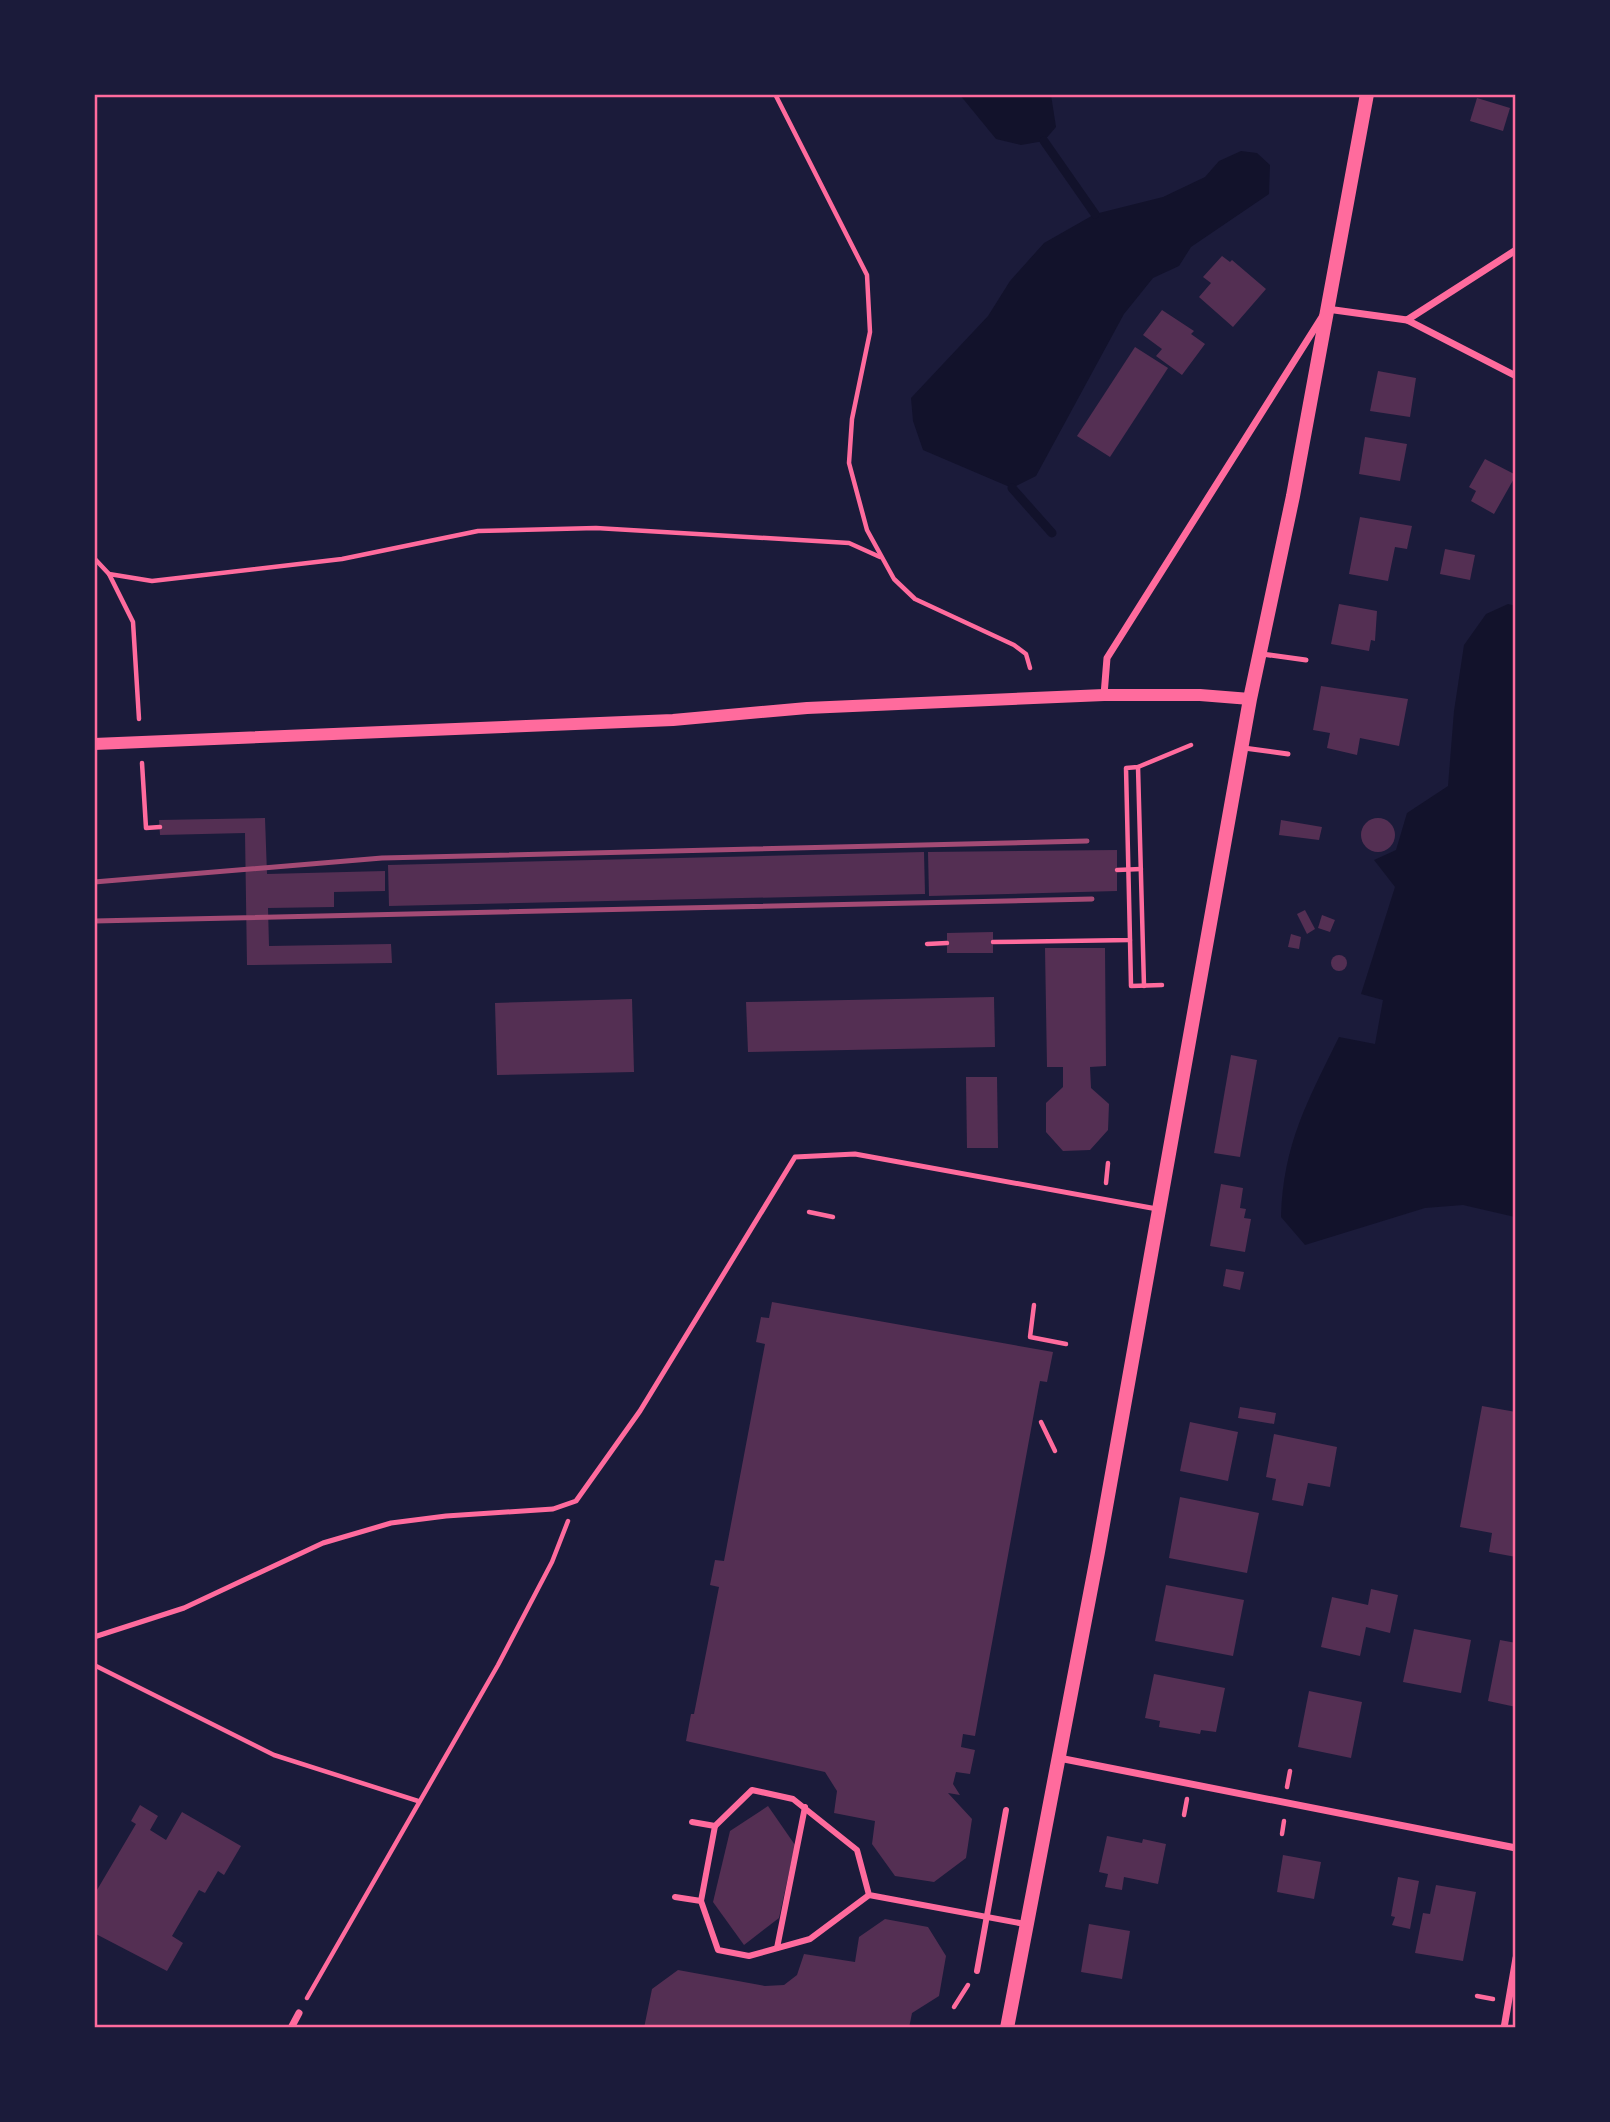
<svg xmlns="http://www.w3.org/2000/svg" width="1610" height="2122" font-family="Karla,sans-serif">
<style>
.water{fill:#12122b}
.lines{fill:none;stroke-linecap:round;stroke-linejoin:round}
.stream{stroke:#12122b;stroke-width:9}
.building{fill:#542f53}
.path{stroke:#ff6b9d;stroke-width:4.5}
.service{stroke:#ff6b9d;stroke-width:5}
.pedestrian{stroke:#ff6b9d;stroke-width:6}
.minor{stroke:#ff6b9d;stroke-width:7}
.tertiary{stroke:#ff6b9d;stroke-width:12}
.secondary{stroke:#ff6b9d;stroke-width:14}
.rail{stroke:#a44b75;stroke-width:5}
.neatline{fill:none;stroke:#ff6b9d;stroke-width:2.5}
</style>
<rect width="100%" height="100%" fill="#1b1b3a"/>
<!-- water -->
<g class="water">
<polygon points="960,95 1051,95 1056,127 1044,141 1021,145 996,139"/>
<polygon points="1241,151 1257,153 1270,165 1269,194 1191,247 1179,266 1153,278 1124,314 1036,476 1012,488 923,450 913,421 911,398 988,316 1010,281 1044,243 1095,214 1163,197 1205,177 1219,161"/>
<path d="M1508,604L1516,606L1515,1217L1463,1205L1425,1208L1305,1245L1281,1217C1283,1144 1308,1100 1339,1037L1375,1044L1383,1000L1361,994L1395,887L1374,860L1396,850L1407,813L1448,786L1454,711L1464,645L1486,614Z"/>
</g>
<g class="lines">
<!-- stream -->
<g class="stream">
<polyline points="1044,141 1095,214"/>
<polyline points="1012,488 1052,533"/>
</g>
</g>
<!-- building -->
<g class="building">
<polygon points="1477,98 1510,108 1503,131 1470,121"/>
<polygon points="1222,256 1230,262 1232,260 1266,289 1233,327 1199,297 1211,283 1203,277"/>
<polygon points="1162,310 1194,331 1191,334 1205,344 1182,375 1156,356 1162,349 1143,335"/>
<polygon points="1135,347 1168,368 1110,457 1077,436"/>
<polygon points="1378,371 1416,378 1410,417 1370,411"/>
<polygon points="1365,437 1407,444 1400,481 1359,474"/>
<polygon points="1485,459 1516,475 1494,514 1471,501 1476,491 1469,487"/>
<polygon points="1360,517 1412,526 1407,549 1395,547 1388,581 1349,574"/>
<polygon points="1445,549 1475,555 1470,580 1440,574"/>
<polygon points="1339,604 1377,611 1375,641 1371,640 1369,651 1331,644"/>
<polygon points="1321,686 1408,699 1399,746 1360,738 1357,755 1327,748 1330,733 1313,730"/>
<polygon points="265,818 267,874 385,871 385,891 334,892 334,907 268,908 269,946 391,944 392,963 247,965 245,833 160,835 159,820"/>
<circle cx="1378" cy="835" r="17"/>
<polygon points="1281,820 1322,827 1319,840 1279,835"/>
<polygon points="1117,850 1117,891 929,896 928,852"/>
<polygon points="924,852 925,894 389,906 388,865"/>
<polygon points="1305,910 1315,929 1307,934 1297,914"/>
<polygon points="1322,915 1335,920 1330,932 1318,928"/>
<polygon points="993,932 993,953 947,953 947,933"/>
<polygon points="1291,934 1301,937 1299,949 1288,947"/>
<polygon points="1045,948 1105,948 1106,1066 1090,1067 1091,1088 1109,1104 1108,1130 1090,1150 1063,1151 1046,1132 1046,1103 1063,1087 1063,1067 1047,1067"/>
<circle cx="1339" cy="963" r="8"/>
<polygon points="994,997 995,1047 748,1052 746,1002"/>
<polygon points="632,999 634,1072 497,1075 495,1003"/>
<polygon points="1231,1055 1257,1060 1240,1157 1214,1153"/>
<polygon points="966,1077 997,1077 998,1148 967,1148"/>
<polygon points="1221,1184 1243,1188 1240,1208 1246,1209 1244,1218 1251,1219 1245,1252 1210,1246"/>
<polygon points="1226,1269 1244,1272 1240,1290 1223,1286"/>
<polygon points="772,1302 1053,1352 1047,1382 1040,1381 1038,1391 975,1736 963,1734 961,1747 975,1750 970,1774 956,1772 953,1784 960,1795 948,1793 972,1819 966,1858 934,1882 895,1876 872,1844 875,1821 834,1813 837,1791 825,1772 686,1741 691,1714 694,1714 719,1587 710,1585 715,1560 724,1561 765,1344 756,1342 761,1317 769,1318"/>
<polygon points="1482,1406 1516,1412 1516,1557 1489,1552 1492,1533 1460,1527"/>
<polygon points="1240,1407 1276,1413 1274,1424 1238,1418"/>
<polygon points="1190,1422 1238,1432 1228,1481 1180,1471"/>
<polygon points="1274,1434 1337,1447 1330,1487 1308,1483 1303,1506 1272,1500 1276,1479 1266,1477"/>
<polygon points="1180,1497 1259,1513 1247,1573 1169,1558"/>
<polygon points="1166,1585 1244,1600 1233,1656 1155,1641"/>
<polygon points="1371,1589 1398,1595 1390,1633 1366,1627 1360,1656 1321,1647 1332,1597 1368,1605"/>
<polygon points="1414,1629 1471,1640 1461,1693 1403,1682"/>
<polygon points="1500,1640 1516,1643 1516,1707 1488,1701"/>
<polygon points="1154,1674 1225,1688 1216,1732 1201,1730 1200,1734 1159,1727 1160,1721 1145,1718"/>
<polygon points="1309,1691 1362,1702 1351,1758 1298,1747"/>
<polygon points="140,1805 158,1816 150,1830 166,1840 182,1812 241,1846 224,1875 218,1871 205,1893 199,1890 172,1936 183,1943 167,1971 94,1933 94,1895 136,1824 131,1821"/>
<polygon points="768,1806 795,1845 779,1918 744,1945 713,1902 730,1831"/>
<polygon points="1107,1836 1142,1843 1143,1839 1166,1844 1158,1884 1124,1877 1122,1890 1105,1887 1108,1874 1099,1872"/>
<polygon points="1283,1855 1321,1862 1314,1899 1277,1892"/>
<polygon points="1398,1877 1419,1881 1410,1929 1392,1925 1395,1917 1391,1916"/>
<polygon points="1436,1885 1476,1892 1463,1961 1415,1953 1423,1913 1430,1914"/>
<polygon points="885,1919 928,1927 946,1956 939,1996 912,2013 909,2028 644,2028 652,1989 678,1970 765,1986 784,1985 797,1975 804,1954 855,1962 859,1937"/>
<polygon points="1089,1924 1130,1931 1122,1979 1081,1972"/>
</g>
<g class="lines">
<!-- path -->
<g class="path">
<polyline points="775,94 867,275 870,332 852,419 849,463 867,530 894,579 915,599 1014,645 1026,654 1030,668"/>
<polyline points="94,558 109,574 133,622 139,719"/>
<polyline points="109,574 152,581 342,559 478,531 596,528 849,543 880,557"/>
<polyline points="142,763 146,828 160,827"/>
<polyline points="1138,767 1144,986"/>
<polyline points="1117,870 1141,869"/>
<polyline points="1130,940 1131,986 1162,985"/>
<polyline points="993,942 1130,940 1126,768 1138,767 1191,745"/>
<polyline points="927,944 947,943"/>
<polyline points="1106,1183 1108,1163"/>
<polyline points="809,1212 833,1217"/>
<polyline points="1034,1305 1030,1337 1066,1344"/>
<polyline points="1041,1422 1055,1451"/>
<polyline points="94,1665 274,1755 418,1801"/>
<polyline points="1287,1787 1290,1771"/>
<polyline points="1184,1815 1187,1799"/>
<polyline points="1282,1834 1284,1821"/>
<polyline points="1477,1996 1493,1999"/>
<polyline points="307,1998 498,1665 552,1562 568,1521"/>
<polyline points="954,2007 968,1985"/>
</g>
<!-- service -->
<g class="service">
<polyline points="1262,654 1306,660"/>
<polyline points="1244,748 1288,754"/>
<polyline points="94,1637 184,1608 323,1543 391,1523 446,1516 553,1509 576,1501 640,1411 795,1157 855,1154 1157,1209"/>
</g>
<!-- pedestrian -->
<g class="pedestrian">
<polyline points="692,1822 715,1826 752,1790 793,1799 857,1850 869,1895 1025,1924"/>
<polyline points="675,1897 701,1901 718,1950 749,1956 810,1939 869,1895"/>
<polyline points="701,1901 715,1826"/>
<polyline points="777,1948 805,1807"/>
<polyline points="977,1971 1006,1810"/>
</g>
<!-- minor -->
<g class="minor">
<polyline points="1407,320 1516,376"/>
<polyline points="1104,695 1107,658 1327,309 1407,320 1516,250"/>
<polyline points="1059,1758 1516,1848"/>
<polyline points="291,2028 299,2013"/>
<polyline points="1504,2028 1516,1958"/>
</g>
<!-- tertiary -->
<polyline class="tertiary" points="94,744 673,720 807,708 1104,695 1200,695 1250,699"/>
<!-- secondary -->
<polyline class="secondary" points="1007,2028 1098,1552 1250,699 1293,496 1367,94"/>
<!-- rail -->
<g class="rail">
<polyline points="94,882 382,858 1087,841"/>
<polyline points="94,921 1092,899"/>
</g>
</g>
<!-- border -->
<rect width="1610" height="2122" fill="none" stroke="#1b1b3a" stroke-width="192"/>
<rect x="96" y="96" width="1418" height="1930" class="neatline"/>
</svg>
